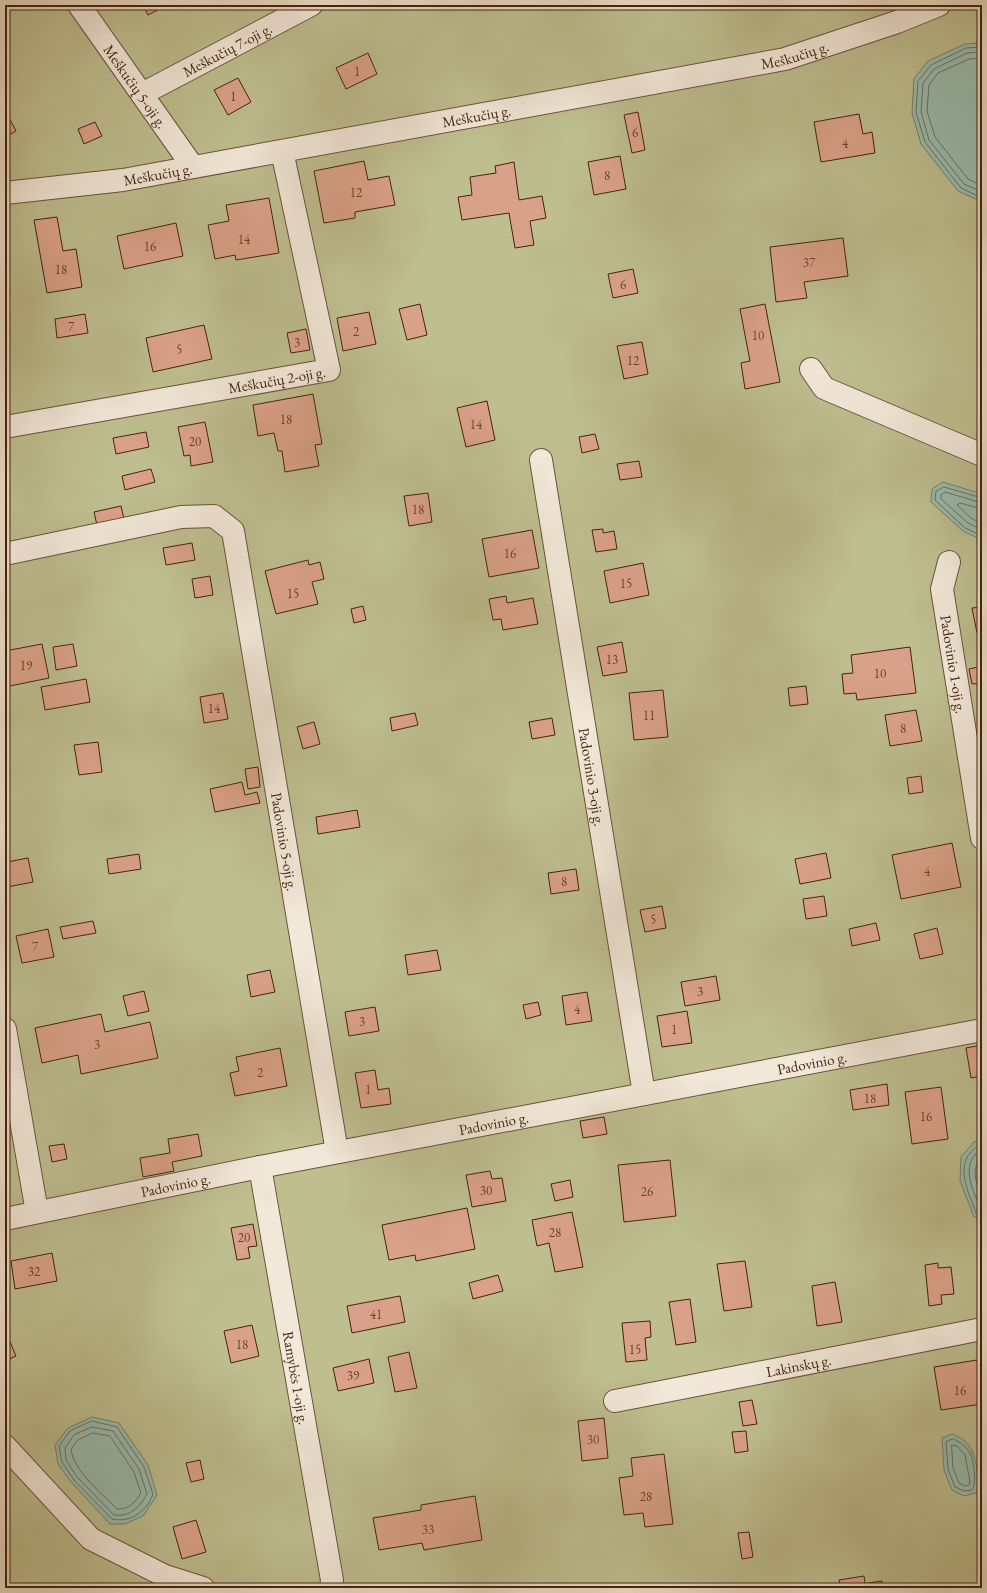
<svg xmlns="http://www.w3.org/2000/svg" width="987" height="1593" font-family="'EB Garamond',serif">
<style>
.green{fill:#bebe8f;stroke:#81704e}
.water{fill:#99bcaf;stroke:#777f6f}
.lines{fill:none;stroke-linecap:round;stroke-linejoin:round}
.shore{stroke:#6e705e;stroke-width:1}
.building{fill:#daa18a;stroke:#44230e}
.minor-casing{stroke:#6e513c;stroke-width:24}
.minor{stroke:#f2e8d9;stroke-width:22}
.labels{text-anchor:middle;dominant-baseline:central;stroke-width:3;stroke-linejoin:round;paint-order:stroke}
.number-label{font-size:13px;fill:#6a422d}
.street-label{font-size:15px;fill:#44230e;stroke:#f2e8d9}
</style>
<rect width="100%" height="100%" fill="#ebdcc4"/>
<filter id="stains"><feTurbulence type="fractalNoise" baseFrequency=".005" numOctaves="4"/><feColorMatrix values="0 0 0 0 .2 0 0 0 0 .09 0 0 0 0 .02 0 0 0 .5 -.17"/></filter>
<radialGradient id="worn" r=".72"><stop offset=".6" stop-color="#630" stop-opacity="0"/><stop offset="1" stop-color="#630" stop-opacity=".3"/></radialGradient>
<!-- green -->
<rect class="green" x="5" y="5" width="977" height="1583"/>
<!-- water -->
<g class="water">
<polygon points="982,43 982,202 958,191 921,144 912,113 914,79 928,61 965,44"/>
<polygon points="943,482 982,494 982,540 963,531 931,502 932,489"/>
<polygon points="982,1140 982,1218 974,1217 960,1181 961,1157 974,1142"/>
<polygon points="92,1417 119,1423 148,1465 157,1495 143,1516 125,1524 110,1524 71,1482 58,1464 55,1445 68,1428"/>
<path d="M952,1434C970,1441 973,1450 977,1468C979,1479 980,1482 976,1493L964,1496L952,1490L944,1470L942,1438Z"/>
</g>
<g class="lines">
<!-- shore -->
<g class="shore">
<polyline points="982,47 966,48 931,65 918,81 916,112 925,142 961,188 982,198"/>
<polyline points="982,52 967,53 934,69 923,83 921,112 929,140 964,184 982,192"/>
<polyline points="982,58 969,59 938,73 929,85 927,111 935,137 968,179 982,186"/>
<polyline points="982,498 944,487 936,491 935,500 965,528 982,536"/>
<polyline points="982,503 945,492 941,495 941,499 968,523 982,530"/>
<polyline points="982,509 960,503 957,505 971,518 982,524"/>
<path d="M982,1144C976,1146 974,1149 970,1153C956,1170 970,1195 976,1213L982,1214"/>
<path d="M982,1149C978,1150 977,1152 975,1155C962,1170 974,1192 980,1208L982,1209"/>
<path d="M982,1156C970,1170 976,1182 982,1197"/>
<path d="M92,1421L117,1427L144,1467L153,1494C146,1512 131,1523 112,1519L74,1480L62,1462L59,1446L70,1431Z"/>
<path d="M92,1427L113,1431L139,1469L147,1494C140,1507 130,1517 114,1515L77,1477L66,1460L65,1448L74,1435Z"/>
<path d="M93,1433L110,1436L134,1472L141,1493C136,1502 128,1510 117,1509C102,1494 73,1470 71,1449L78,1440Z"/>
<path d="M953,1439C959,1441 967,1447 970,1453C974,1461 977,1483 972,1490L964,1491L955,1487L948,1469L946,1442Z"/>
<polygon points="952,1445 957,1446 965,1455 970,1482 969,1485 965,1486 959,1483 953,1468"/>
</g>
</g>
<!-- building -->
<g class="building">
<polygon points="143,5 167,5 148,15"/>
<polygon points="368,53 377,74 346,89 336,68"/>
<polygon points="238,78 251,102 228,115 214,90"/>
<polygon points="5,110 16,131 5,137"/>
<polygon points="638,112 645,150 632,153 624,115"/>
<polygon points="859,114 863,134 872,132 875,153 821,162 814,122"/>
<polygon points="95,122 102,136 84,144 78,129"/>
<polygon points="620,156 626,189 594,195 588,162"/>
<polygon points="364,161 368,180 389,176 395,205 355,212 355,218 324,223 314,171"/>
<polygon points="514,162 519,200 542,196 546,218 530,221 534,245 515,248 509,213 462,220 458,197 472,195 470,177 496,173 495,166"/>
<polygon points="269,198 279,253 236,260 235,255 215,259 208,225 229,221 226,205"/>
<polygon points="57,217 63,251 76,249 82,287 47,293 34,220"/>
<polygon points="176,223 183,256 124,269 117,236"/>
<polygon points="843,238 848,276 804,282 807,298 776,302 770,247"/>
<polygon points="633,269 638,293 613,298 608,274"/>
<polygon points="420,304 427,335 407,340 399,309"/>
<polygon points="765,304 780,382 745,389 741,363 750,361 740,309"/>
<polygon points="369,312 376,344 343,351 337,318"/>
<polygon points="85,314 88,333 57,338 55,319"/>
<polygon points="204,325 212,359 153,372 146,338"/>
<polygon points="306,329 310,350 291,353 287,333"/>
<polygon points="642,342 648,374 624,379 617,346"/>
<polygon points="313,394 322,444 315,445 319,466 285,472 282,451 278,451 274,433 258,436 253,405"/>
<polygon points="487,401 495,440 466,447 457,408"/>
<polygon points="205,422 213,462 191,466 190,455 184,456 178,427"/>
<polygon points="146,432 149,447 116,454 113,438"/>
<polygon points="595,434 599,449 582,453 579,437"/>
<polygon points="639,461 642,477 620,480 617,464"/>
<polygon points="151,469 155,482 125,490 122,476"/>
<polygon points="428,493 432,522 409,526 404,496"/>
<polygon points="121,506 124,519 97,525 94,512"/>
<polygon points="5,520 10,543 5,544"/>
<polygon points="603,529 603,533 614,531 617,549 596,552 592,530"/>
<polygon points="532,530 539,568 489,577 482,539"/>
<polygon points="192,543 195,560 166,565 163,548"/>
<polygon points="308,560 309,565 320,562 324,579 312,582 318,604 276,614 265,571"/>
<polygon points="643,563 649,595 610,603 604,571"/>
<polygon points="210,576 213,595 195,598 192,579"/>
<polygon points="506,596 507,603 533,598 538,624 503,630 501,619 493,620 489,599"/>
<polygon points="363,606 366,620 354,623 351,609"/>
<polygon points="982,607 982,632 977,633 972,608"/>
<polygon points="622,642 627,672 603,676 597,647"/>
<polygon points="42,644 49,678 5,687 5,651"/>
<polygon points="73,644 77,666 56,670 53,647"/>
<polygon points="910,647 916,693 857,700 856,693 844,694 842,674 853,673 851,655"/>
<polygon points="982,666 982,683 972,684 969,669"/>
<polygon points="86,679 90,702 45,710 41,687"/>
<polygon points="806,686 808,704 790,706 788,688"/>
<polygon points="663,690 668,737 634,740 629,693"/>
<polygon points="223,693 228,719 204,723 200,697"/>
<polygon points="916,710 922,741 890,746 885,715"/>
<polygon points="415,713 418,725 392,731 390,718"/>
<polygon points="552,718 555,735 532,739 529,722"/>
<polygon points="314,722 320,744 303,749 297,727"/>
<polygon points="98,742 102,772 79,775 74,745"/>
<polygon points="258,767 260,787 248,789 245,769"/>
<polygon points="921,776 923,792 909,794 907,778"/>
<polygon points="242,782 245,795 257,792 260,803 215,812 210,789"/>
<polygon points="357,810 360,827 318,834 316,817"/>
<polygon points="952,843 961,887 901,899 892,855"/>
<polygon points="826,853 831,878 800,884 795,859"/>
<polygon points="139,854 141,869 109,874 107,859"/>
<polygon points="28,858 33,882 7,887 5,877 9,876 7,862"/>
<polygon points="576,869 579,890 551,894 548,873"/>
<polygon points="824,896 827,916 806,919 803,899"/>
<polygon points="662,906 666,928 645,932 640,910"/>
<polygon points="93,921 96,933 63,939 60,927"/>
<polygon points="876,923 880,940 852,946 849,929"/>
<polygon points="937,928 943,954 920,959 914,934"/>
<polygon points="48,929 54,957 22,963 16,936"/>
<polygon points="437,950 441,970 408,975 405,955"/>
<polygon points="270,970 275,992 251,997 247,975"/>
<polygon points="716,976 720,1000 685,1006 681,982"/>
<polygon points="144,991 149,1011 128,1016 123,996"/>
<polygon points="587,992 592,1021 566,1025 562,996"/>
<polygon points="538,1002 541,1015 526,1019 523,1005"/>
<polygon points="375,1007 379,1031 349,1036 345,1012"/>
<polygon points="687,1011 692,1043 662,1047 657,1016"/>
<polygon points="101,1014 105,1032 150,1022 158,1058 81,1074 78,1055 42,1063 35,1028"/>
<polygon points="982,1045 982,1076 971,1078 966,1048"/>
<polygon points="280,1048 287,1086 235,1096 230,1073 239,1071 236,1057"/>
<polygon points="375,1070 378,1090 389,1088 391,1104 361,1108 355,1073"/>
<polygon points="887,1084 889,1105 853,1110 850,1090"/>
<polygon points="941,1087 948,1139 912,1144 905,1092"/>
<polygon points="604,1117 607,1134 583,1138 580,1121"/>
<polygon points="198,1134 202,1156 172,1162 174,1171 143,1177 140,1158 170,1153 168,1139"/>
<polygon points="64,1144 67,1159 52,1162 49,1146"/>
<polygon points="670,1160 676,1216 624,1222 618,1165"/>
<polygon points="490,1171 492,1179 502,1178 506,1201 472,1207 466,1175"/>
<polygon points="570,1180 573,1197 555,1201 551,1184"/>
<polygon points="467,1208 475,1249 416,1261 415,1255 389,1260 382,1225"/>
<polygon points="572,1212 583,1267 555,1272 549,1243 537,1246 532,1220"/>
<polygon points="253,1224 257,1246 248,1247 250,1258 237,1260 231,1228"/>
<polygon points="52,1253 57,1281 15,1289 11,1261"/>
<polygon points="745,1261 752,1307 724,1311 717,1264"/>
<polygon points="938,1263 938,1268 951,1267 954,1294 941,1295 942,1304 929,1306 925,1265"/>
<polygon points="498,1275 503,1291 473,1299 469,1283"/>
<polygon points="835,1282 842,1322 817,1326 812,1286"/>
<polygon points="400,1296 405,1322 352,1333 347,1306"/>
<polygon points="690,1299 696,1342 676,1345 669,1302"/>
<polygon points="650,1321 651,1337 645,1338 647,1360 626,1362 622,1323"/>
<polygon points="252,1325 259,1356 231,1363 224,1331"/>
<polygon points="10,1342 16,1356 5,1361 5,1345"/>
<polygon points="409,1352 417,1388 395,1392 388,1357"/>
<polygon points="369,1359 374,1383 338,1391 333,1368"/>
<polygon points="977,1360 980,1376 982,1376 982,1404 941,1410 934,1367"/>
<polygon points="752,1400 757,1424 743,1426 739,1402"/>
<polygon points="604,1418 608,1458 582,1461 578,1421"/>
<polygon points="746,1431 748,1451 735,1453 732,1432"/>
<polygon points="979,1449 982,1449 982,1470"/>
<polygon points="664,1454 673,1524 645,1527 643,1513 624,1515 619,1478 633,1476 631,1458"/>
<polygon points="200,1460 204,1479 191,1482 186,1463"/>
<polygon points="475,1496 482,1540 424,1550 422,1543 379,1550 373,1518 421,1510 421,1505"/>
<polygon points="196,1520 206,1552 182,1559 173,1527"/>
<polygon points="749,1532 753,1557 742,1559 738,1533"/>
<polygon points="864,1576 866,1588 841,1588 839,1580"/>
<polygon points="882,1581 883,1588 869,1588 868,1583"/>
<polygon points="536,1584 537,1588 510,1588"/>
</g>
<g class="lines">
<!-- minor casing -->
<g class="minor-casing">
<g id="minor">
<path id="s1" d="M79,5L193,167"/>
<path id="s2" d="M142,94L311,5"/>
<path id="s3" d="M5,193L123,180L785,59L897,22L939,5"/>
<polyline points="811,369 824,388 982,455"/>
<path id="s4" d="M5,427L329,370L282,151"/>
<path id="s5" d="M541,460L644,1094"/>
<path id="s6" d="M5,554L181,517L214,516L233,531L337,1152"/>
<path id="s7" d="M949,562L942,589L982,838"/>
<polyline points="5,1029 37,1212"/>
<path id="s8" d="M260,1167L332,1580L331,1588"/>
<path id="s9" d="M5,1219L260,1167L982,1030"/>
<path id="s10" d="M615,1401L982,1329"/>
<polyline points="5,1446 91,1539 165,1576 203,1588"/>
</g>
</g>
<!-- minor -->
<use href="#minor" class="minor"/>
</g>
<g class="labels">
<!-- number labels -->
<g class="number-label">
<text x="357" y="71">1</text>
<text x="233" y="96">1</text>
<text x="635" y="132">6</text>
<text x="845" y="143">4</text>
<text x="607" y="175">8</text>
<text x="356" y="192">12</text>
<text x="244" y="239">14</text>
<text x="150" y="246">16</text>
<text x="809" y="262">37</text>
<text x="61" y="269">18</text>
<text x="623" y="284">6</text>
<text x="71" y="326">7</text>
<text x="356" y="331">2</text>
<text x="758" y="335">10</text>
<text x="297" y="342">3</text>
<text x="179" y="349">5</text>
<text x="633" y="360">12</text>
<text x="286" y="419">18</text>
<text x="476" y="424">14</text>
<text x="195" y="441">20</text>
<text x="418" y="509">18</text>
<text x="510" y="553">16</text>
<text x="626" y="583">15</text>
<text x="293" y="593">15</text>
<text x="612" y="659">13</text>
<text x="26" y="665">19</text>
<text x="880" y="673">10</text>
<text x="214" y="708">14</text>
<text x="649" y="715">11</text>
<text x="903" y="728">8</text>
<text x="927" y="871">4</text>
<text x="564" y="881">8</text>
<text x="653" y="919">5</text>
<text x="35" y="946">7</text>
<text x="700" y="991">3</text>
<text x="577" y="1009">4</text>
<text x="362" y="1021">3</text>
<text x="674" y="1029">1</text>
<text x="97" y="1044">3</text>
<text x="260" y="1072">2</text>
<text x="368" y="1089">1</text>
<text x="870" y="1098">18</text>
<text x="926" y="1116">16</text>
<text x="486" y="1190">30</text>
<text x="647" y="1191">26</text>
<text x="555" y="1232">28</text>
<text x="244" y="1237">20</text>
<text x="34" y="1271">32</text>
<text x="376" y="1314">41</text>
<text x="242" y="1344">18</text>
<text x="635" y="1349">15</text>
<text x="353" y="1375">39</text>
<text x="960" y="1390">16</text>
<text x="593" y="1439">30</text>
<text x="646" y="1496">28</text>
<text x="428" y="1529">33</text>
</g>
<!-- street labels -->
<g class="street-label">
<text stroke="none"><textPath href="#s2" startOffset="96">Meškučių 7-oji g.</textPath></text>
<text stroke="none"><textPath href="#s3" startOffset="802">Meškučių g.</textPath></text>
<text stroke="none"><textPath href="#s1" startOffset="99">Meškučių 5-oji g.</textPath></text>
<text stroke="none"><textPath href="#s3" startOffset="478">Meškučių g.</textPath></text>
<text stroke="none"><textPath href="#s3" startOffset="154">Meškučių g.</textPath></text>
<text stroke="none"><textPath href="#s4" startOffset="276">Meškučių 2-oji g.</textPath></text>
<text stroke="none"><textPath href="#s7" startOffset="104">Padovinio 1-oji g.</textPath></text>
<text stroke="none"><textPath href="#s5" startOffset="321">Padovinio 3-oji g.</textPath></text>
<text stroke="none"><textPath href="#s6" startOffset="552">Padovinio 5-oji g.</textPath></text>
<text stroke="none"><textPath href="#s9" startOffset="822">Padovinio g.</textPath></text>
<text stroke="none"><textPath href="#s9" startOffset="498">Padovinio g.</textPath></text>
<text stroke="none"><textPath href="#s9" startOffset="174">Padovinio g.</textPath></text>
<text stroke="none"><textPath href="#s10" startOffset="187">Lakinskų g.</textPath></text>
<text stroke="none"><textPath href="#s8" startOffset="214">Ramybės 1-oji g.</textPath></text>
</g>
</g>
<!-- margin -->
<rect width="987" height="1593" fill="none" stroke="#ebdcc4" stroke-width="20"/>
<rect x="6" y="6" width="975" height="1581" fill="none" stroke="#44230e" stroke-width="2"/>
<rect x="10" y="10" width="967" height="1573" fill="none" stroke="#44230e"/>
<rect width="100%" height="100%" filter="url(#stains)"/>
<rect width="100%" height="100%" fill="url(#worn)"/>
</svg>
